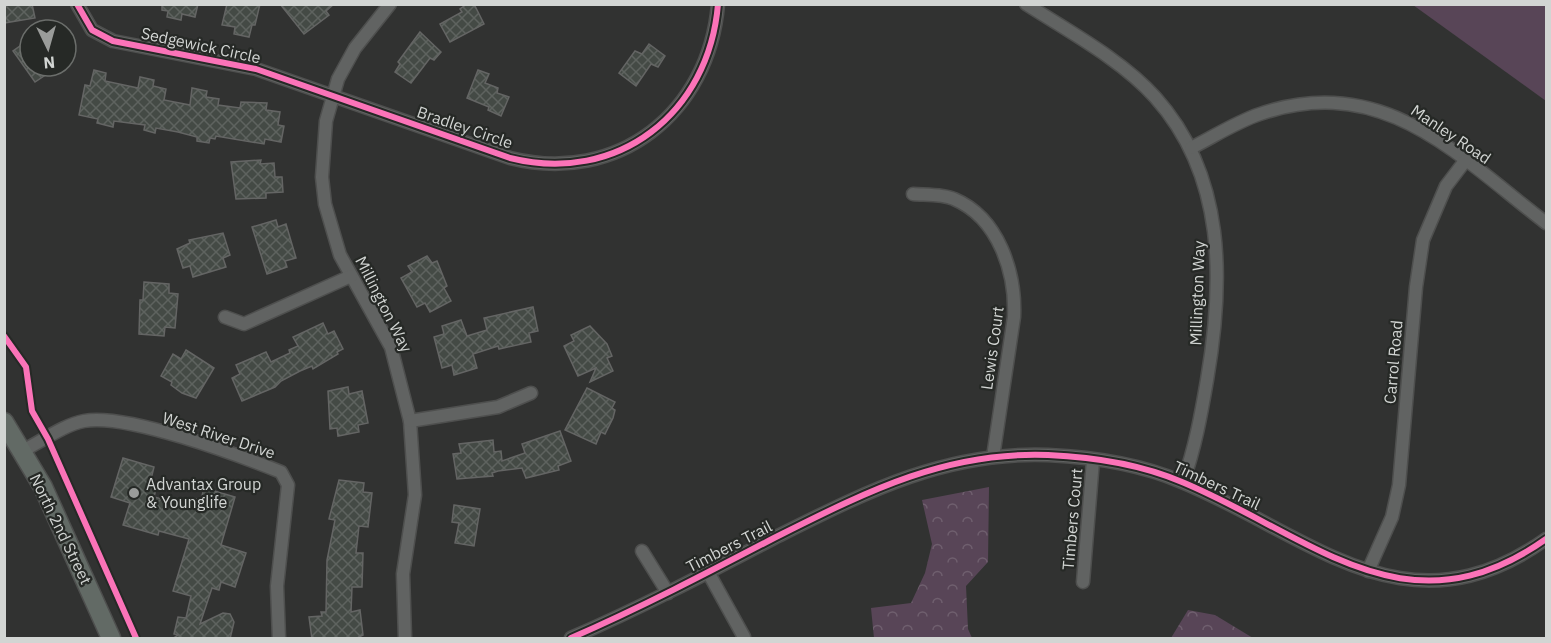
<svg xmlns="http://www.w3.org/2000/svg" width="1551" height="643" font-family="'IBM Plex Sans',sans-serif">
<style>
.forest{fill:url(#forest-crowns)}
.park{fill:#584557}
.building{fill:url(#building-cross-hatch);stroke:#646564;stroke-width:1.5}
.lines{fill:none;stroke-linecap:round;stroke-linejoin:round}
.street-casing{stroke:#4e4f4e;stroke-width:15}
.primary-casing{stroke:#4e4f4e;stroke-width:21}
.street{stroke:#616362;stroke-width:12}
.primary{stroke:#626a65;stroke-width:18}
.cycleway-casing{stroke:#262926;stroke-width:10}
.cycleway{stroke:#fb73b8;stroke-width:6}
.poi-dot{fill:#9a9c9a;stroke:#262926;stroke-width:2}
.labels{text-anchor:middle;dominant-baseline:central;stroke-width:4.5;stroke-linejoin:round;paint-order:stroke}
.street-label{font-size:16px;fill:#d2d5d3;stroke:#262926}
.poi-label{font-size:16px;fill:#d2d5d3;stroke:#262926;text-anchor:start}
</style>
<defs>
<pattern id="forest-crowns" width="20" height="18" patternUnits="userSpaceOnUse" patternTransform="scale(1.5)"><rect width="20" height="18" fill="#584557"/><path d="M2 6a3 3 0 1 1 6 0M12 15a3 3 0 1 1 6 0" fill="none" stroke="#6f5f6e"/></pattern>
<pattern id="building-cross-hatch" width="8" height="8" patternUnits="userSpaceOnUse" patternTransform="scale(1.5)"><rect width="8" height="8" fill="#444a45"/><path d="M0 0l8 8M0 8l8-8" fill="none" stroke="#5e635f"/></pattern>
</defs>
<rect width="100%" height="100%" fill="#313231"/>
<!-- forest -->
<g class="forest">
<polygon points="989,487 988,562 966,586 968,629 972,638 874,638 871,608 911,603 925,573 932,544 922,500"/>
<polygon points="1188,610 1215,615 1253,638 1171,638"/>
</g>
<!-- park -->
<polygon class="park" points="1413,5 1546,5 1546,101"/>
<!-- building -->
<g class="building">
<polygon points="4,4 32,4 35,18 4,23"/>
<polygon points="162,4 198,4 195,17 182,14 181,20 167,17 168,11 162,10"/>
<polygon points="227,4 260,4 255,25 252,25 249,37 234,34 235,27 222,25"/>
<polygon points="280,4 334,4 326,11 329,15 304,34"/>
<polygon points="467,4 474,4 484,24 450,42 440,24 462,12 460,9"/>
<polygon points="420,32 441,52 434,60 430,58 411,83 395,72 400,64 398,62"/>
<polygon points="30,39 30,66 59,66 35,82 13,51"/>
<polygon points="649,44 665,56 658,67 651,64 636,86 619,73 635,51 642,54"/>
<polygon points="94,70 106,73 105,81 138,88 140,77 154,80 153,86 166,89 164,100 190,105 192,88 207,91 206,97 219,99 218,105 240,108 241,102 267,103 266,110 280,112 278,125 284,126 281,142 265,139 264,144 216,136 215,139 210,138 209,143 197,141 197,137 178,132 156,128 155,133 144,130 145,125 114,121 113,127 97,123 98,119 79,115 85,85 90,86"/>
<polygon points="478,70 489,74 485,83 498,88 497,93 509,97 501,116 488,110 489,107 467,98"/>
<polygon points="261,160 260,164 274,163 275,177 282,177 283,192 266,193 266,198 236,199 231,162"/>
<polygon points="276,220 278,227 286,224 296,258 285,261 287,267 267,274 252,227"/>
<polygon points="223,233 230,255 223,258 226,267 193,277 190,266 183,268 177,249 190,243 189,240"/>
<polygon points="427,256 432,263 437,261 447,286 444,288 451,301 430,312 425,303 417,307 401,278 412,272 408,266"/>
<polygon points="144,282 169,284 169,293 178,294 175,328 165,327 164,336 139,334 140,300 143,300"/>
<polygon points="533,307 538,331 529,333 531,342 499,349 498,346 473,354 477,368 454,375 452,365 442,368 434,337 444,334 442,326 461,320 467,336 487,330 484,318"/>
<polygon points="323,323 328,334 334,331 343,349 337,352 338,354 313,369 312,366 300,371 281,381 275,387 242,401 232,378 240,374 236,365 266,352 271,362 290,353 289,350 298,346 293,337"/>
<polygon points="590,326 607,344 612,356 607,358 613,371 590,382 596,368 578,376 564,346 574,341 571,335"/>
<polygon points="186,350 214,368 196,398 182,393 171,385 172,382 161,376 173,354 181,359"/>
<polygon points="348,387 349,394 362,391 368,423 358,425 359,432 338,436 337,428 330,429 328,391"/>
<polygon points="587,388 615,402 612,408 615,410 613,418 605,434 601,432 596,444 565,430"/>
<polygon points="560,431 571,461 558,466 559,470 526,478 522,468 498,471 492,473 493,476 457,479 453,454 461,453 459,444 493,440 494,452 501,451 502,461 525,453 522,444"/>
<polygon points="123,458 154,467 149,487 156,489 154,497 190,506 192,498 201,500 204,488 235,497 221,545 246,553 235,587 221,582 219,590 212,588 200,624 223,613 230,614 234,622 230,639 172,639 178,635 174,634 178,617 186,618 191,596 173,591 189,539 159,531 158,535 123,525 130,503 111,497"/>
<polygon points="339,480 364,483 363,492 372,493 368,527 359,526 356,553 363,553 362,587 352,587 351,612 360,610 363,635 355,639 312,639 309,617 322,616 321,612 326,612 327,560 335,520 329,519"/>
<polygon points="454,505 480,509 474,546 455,543 459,523 452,522"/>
</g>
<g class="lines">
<!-- street casing -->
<g class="street-casing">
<g id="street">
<path d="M77,4L92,30L113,41L256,69L510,158C618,185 709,113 718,4"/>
<polyline points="390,4 355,48 338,79 326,121 322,177 325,204 340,255 391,347 410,421 415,495 403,574 405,638"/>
<path d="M1026,4C1068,31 1122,60 1155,97C1226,176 1224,282 1207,380C1201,415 1195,448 1183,482"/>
<path d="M1191,148C1213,137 1236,122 1260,114C1383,72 1456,154 1546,223"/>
<path d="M913,194C925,195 943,194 954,199C999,218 1016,273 1014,317L993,457"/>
<polyline points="225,317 244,324 351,276"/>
<polyline points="410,421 498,407 531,393"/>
<path d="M22,451C41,442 63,425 84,421C127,413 238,455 281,472L288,485L277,586L279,638"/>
<polyline points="642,551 668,593"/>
<polyline points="1368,571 1392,517 1399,485 1416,287 1423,240 1446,186 1465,161"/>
<polyline points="708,572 744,637"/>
<polyline points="1083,582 1093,460"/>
<path d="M571,638C640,608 707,573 774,538C864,493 944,451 1048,455C1094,457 1140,464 1182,482C1312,536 1406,638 1546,539"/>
</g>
</g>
<!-- primary casing -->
<g class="primary-casing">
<polyline id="primary" points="4,422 43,487 111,638"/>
</g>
<!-- street -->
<use href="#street" class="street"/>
<!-- primary -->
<use href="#primary" class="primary"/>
<!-- cycleway casing -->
<g class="cycleway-casing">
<g id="cycleway">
<path d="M77,4L92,30L113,41L256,69L510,158C618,185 709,113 718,4"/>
<polyline points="4,336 26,367 32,411 48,439 136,638"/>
<path d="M571,638C640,608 707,573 774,538C864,493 944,451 1048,455C1094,457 1140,464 1182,482C1312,536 1406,638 1546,539"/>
</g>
</g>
<!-- cycleway -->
<use href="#cycleway" class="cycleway"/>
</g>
<!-- markers -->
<circle class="poi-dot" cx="134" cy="493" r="6"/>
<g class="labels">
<!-- street labels -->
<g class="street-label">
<text transform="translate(201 45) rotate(12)">Sedgewick Circle</text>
<text transform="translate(465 127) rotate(19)">Bradley Circle</text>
<text transform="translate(1451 134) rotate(34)">Manley Road</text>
<text transform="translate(1197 293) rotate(-88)">Millington Way</text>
<text transform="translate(384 304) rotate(63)">Millington Way</text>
<text transform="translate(992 348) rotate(-82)">Lewis Court</text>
<text transform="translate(1393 362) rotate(-85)">Carrol Road</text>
<text transform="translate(219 435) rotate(18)">West River Drive</text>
<text transform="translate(1217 485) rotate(25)">Timbers Trail</text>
<text transform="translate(1072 519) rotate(-85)">Timbers Court</text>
<text transform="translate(61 529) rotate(64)">North 2nd Street</text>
<text transform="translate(729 546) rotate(-27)">Timbers Trail</text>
</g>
<!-- poi labels -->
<g class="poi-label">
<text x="146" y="484">Advantax Group<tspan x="146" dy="18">&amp; Younglife</tspan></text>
</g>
</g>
<!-- border -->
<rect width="1551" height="643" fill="none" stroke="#d2d5d3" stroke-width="12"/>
<!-- north arrow -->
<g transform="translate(48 48) rotate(175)"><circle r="28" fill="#262926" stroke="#6b6e6b" stroke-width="1.5"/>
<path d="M0-4.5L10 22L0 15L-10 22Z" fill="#9a9c9a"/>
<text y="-9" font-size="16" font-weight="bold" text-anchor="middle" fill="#d2d5d3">N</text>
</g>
</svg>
